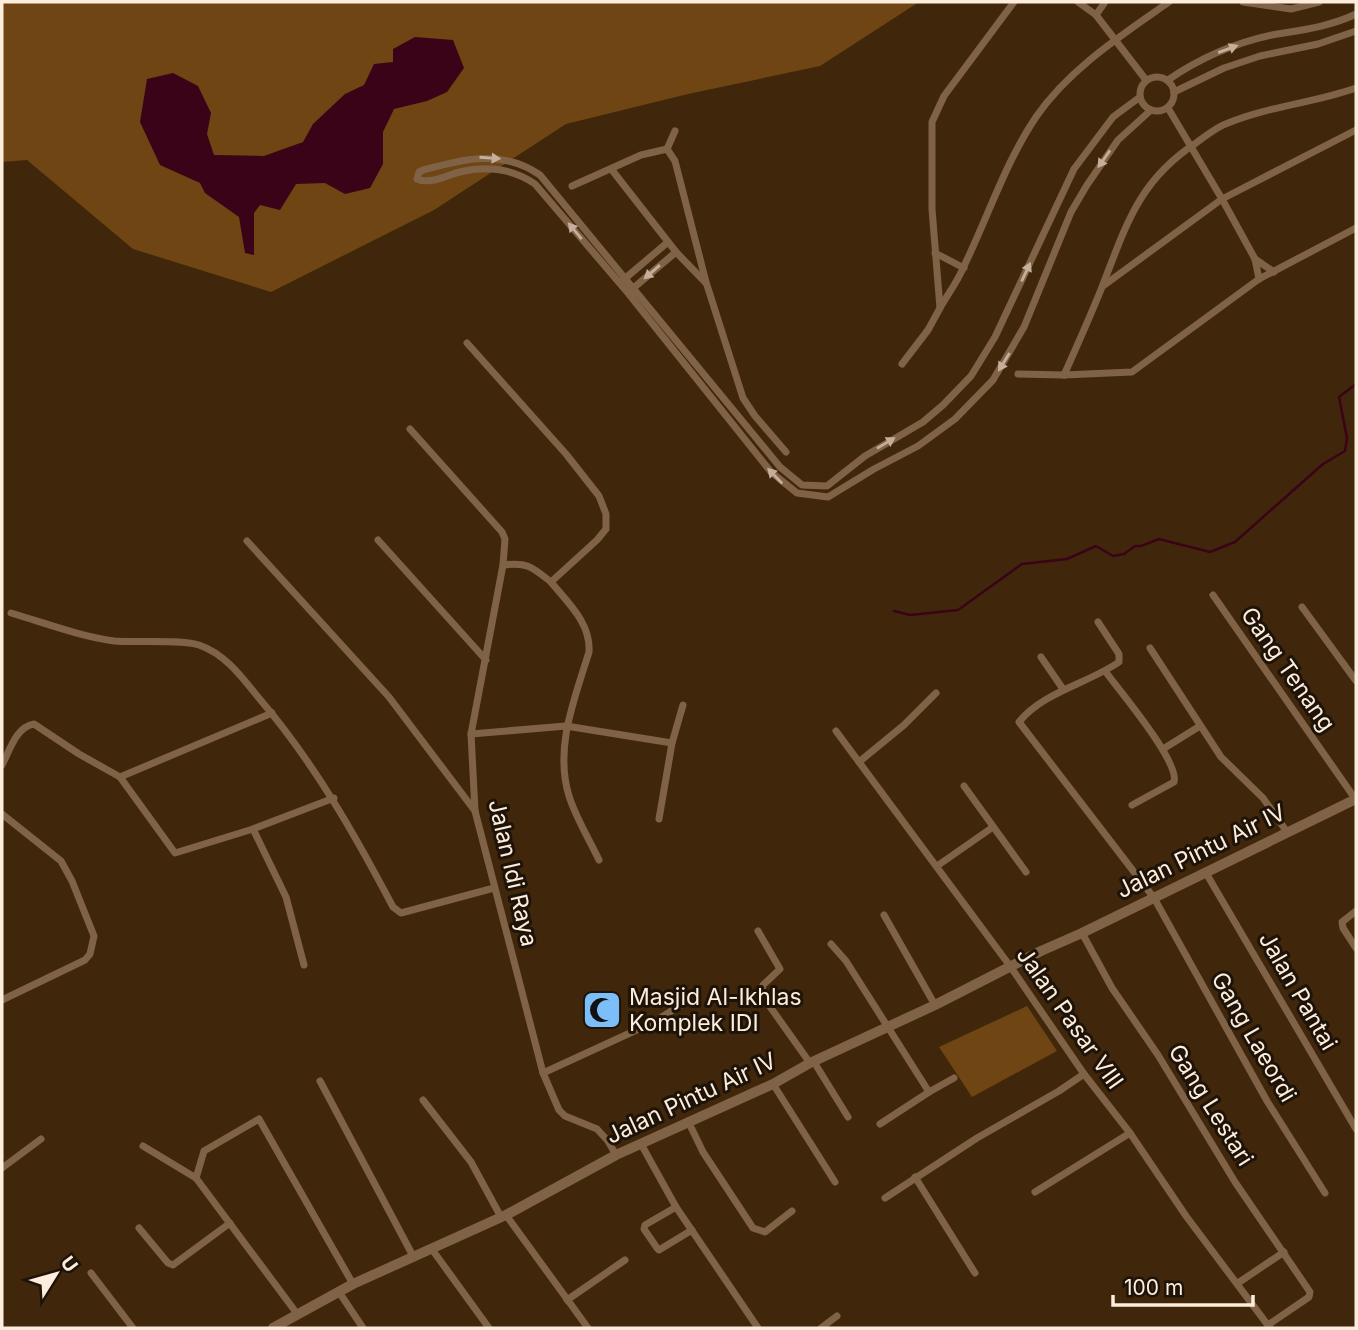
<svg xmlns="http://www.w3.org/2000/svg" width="1358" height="1330" font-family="Inter,sans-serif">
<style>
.green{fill:#6e4513}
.water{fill:#3b0317}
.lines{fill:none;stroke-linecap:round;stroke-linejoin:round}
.stream{stroke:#3b0317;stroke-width:2.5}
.minor{stroke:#806347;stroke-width:7}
.secondary{stroke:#806347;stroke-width:10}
.oneway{fill:#c5af9a}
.labels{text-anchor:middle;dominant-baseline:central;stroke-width:6;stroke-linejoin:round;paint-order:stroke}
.street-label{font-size:23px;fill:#fdeddd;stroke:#1e1308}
.poi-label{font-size:23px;fill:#fdeddd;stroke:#1e1308;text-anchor:start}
</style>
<rect width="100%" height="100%" fill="#40270b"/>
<!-- green -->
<g class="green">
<polygon points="2,2 919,2 820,66 688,94 566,124 434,210 271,292 133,249 27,160 2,162"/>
<polygon points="1027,1006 1057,1051 972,1097 939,1047"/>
</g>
<!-- water -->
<polygon class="water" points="415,37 453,40 464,68 447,92 427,101 394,109 383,132 383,164 370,188 345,194 325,183 296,184 280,210 260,205 254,213 254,255 245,253 239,217 205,193 200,183 160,165 140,122 147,79 173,73 198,86 211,113 207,134 214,155 264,156 303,142 313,124 345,94 364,85 374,64 393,62 393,49"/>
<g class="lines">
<!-- stream -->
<polyline class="stream" points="894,611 910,615 958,610 1022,564 1067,559 1096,546 1113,556 1124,554 1135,546 1141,546 1159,539 1210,552 1235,542 1323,464 1345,451 1347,438 1339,397 1356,384"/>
<!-- minor -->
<g class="minor">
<polyline points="1078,2 1096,15 1146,80"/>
<polyline points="1243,2 1291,9 1319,2"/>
<polyline points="1096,15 1105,2"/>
<circle cx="1157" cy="94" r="17"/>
<path d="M1168,80C1200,58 1235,43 1272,35C1301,30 1329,27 1356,14"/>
<polyline points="1174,92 1224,68 1260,56 1318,44 1356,31"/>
<path d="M1140,97L1113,117L1074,169L995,337L971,376L943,405L923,422L865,456L827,486L802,485L780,467L540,175C502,149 465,159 423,170L419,172L417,179C430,185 447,175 460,172C486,165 514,169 535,184L628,293L771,472L797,493L828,497L874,469L918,446L955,419L993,380L1024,327L1071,212L1087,185L1118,140L1151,110"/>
<polyline points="1168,108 1222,199 1255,259 1259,279"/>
<polyline points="667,149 675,131"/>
<polyline points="612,170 676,252 705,282"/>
<polyline points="572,186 641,155 667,149 675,161 706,282 743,398 755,416 786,452"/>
<polyline points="935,253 964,268"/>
<polyline points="1255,259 1274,272"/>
<polyline points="622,281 668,242"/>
<polyline points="1103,286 1222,199 1356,130"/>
<polyline points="631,290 676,252"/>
<path d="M940,308C948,294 958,281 964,266C988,217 1005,163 1036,117C1069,69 1122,35 1169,2"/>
<path d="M467,343L566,454L599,496L606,514V529L597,540L551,582C532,567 528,562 503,565"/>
<polyline points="902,364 928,330 940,308 932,209 932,122 944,96 1014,2"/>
<polyline points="1018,374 1064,375 1132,372 1259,279 1356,228"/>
<path d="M1064,375C1077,346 1090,317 1102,287C1126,226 1138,181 1196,143C1206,136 1216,127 1228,123C1269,106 1314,103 1356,88"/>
<polyline points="410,429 502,532 505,539 503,565 471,734 475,811 543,1073 559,1110 565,1116 597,1129 608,1141 616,1155"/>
<polyline points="378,540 486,660"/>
<polyline points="247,541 389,697 475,811"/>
<path d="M551,582C568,603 591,623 589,652C575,698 554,747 569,796C576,818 589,839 599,860"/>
<polyline points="1213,595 1356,800"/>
<polyline points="1302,607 1356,681"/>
<path d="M11,613C45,623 79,636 114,641C137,643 179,639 199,645C225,654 241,676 258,697C313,761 354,833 393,907L401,913L494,888"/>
<path d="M1098,622L1119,654V662C1089,683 1043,692 1019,722L1154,898L1267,1101L1325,1193"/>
<polyline points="1150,648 1221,757 1263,798 1287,832"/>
<polyline points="1041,657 1063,689"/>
<path d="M1105,671C1119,690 1180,762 1174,782L1132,805"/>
<polyline points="836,731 1010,966 1084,1074 1130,1133 1186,1216 1270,1328"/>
<polyline points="471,734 566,726 672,743"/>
<polyline points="1163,749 1200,726"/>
<polyline points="859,762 904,725 936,693"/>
<path d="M2,765C10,750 16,727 34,724L79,754L120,777L175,853L253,829L334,798"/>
<polyline points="120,777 272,713"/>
<polyline points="964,786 1026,872"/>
<polyline points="2,814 61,861 72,881 94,936 90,954 85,960 2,1000"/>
<polyline points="659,819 672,743 683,705"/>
<polyline points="253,829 286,897 304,965"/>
<polyline points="937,866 993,827"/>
<polyline points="1206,873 1356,1129"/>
<polyline points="1356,911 1342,922 1343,928 1356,948"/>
<polyline points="884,915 935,1005"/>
<polyline points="758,931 780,969 763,985 761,994 810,1063"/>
<polyline points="1082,933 1112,988 1158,1055 1235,1182 1310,1292 1309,1297 1268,1325"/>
<polyline points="831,944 846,961 929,1092 880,1124"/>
<polyline points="814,1062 848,1117"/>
<polyline points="543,1073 654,1022 687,1001"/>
<polyline points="320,1081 413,1256"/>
<polyline points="773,1084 835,1182"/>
<polyline points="929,1092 954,1078"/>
<polyline points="423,1100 471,1162 501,1217"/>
<polyline points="688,1121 703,1152 753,1228 765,1232 792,1211"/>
<polyline points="641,1144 676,1207 758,1328"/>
<polyline points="143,1146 196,1178 298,1315"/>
<polyline points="2,1168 41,1139"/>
<polyline points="915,1177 975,1273"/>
<polyline points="196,1178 204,1151 259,1119 353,1284"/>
<polyline points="1035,1192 1130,1133"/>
<polyline points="885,1198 977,1138 1059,1091 1084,1074"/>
<polyline points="676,1207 645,1225 644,1229 657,1248 659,1250 692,1230"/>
<polyline points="506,1215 588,1328"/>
<polyline points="139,1228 168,1263 173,1265 230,1223"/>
<polyline points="431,1248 489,1328"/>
<polyline points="91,1273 133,1328"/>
<polyline points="1238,1283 1284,1252"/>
<polyline points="339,1292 363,1328"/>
<polyline points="567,1300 625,1260"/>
<polyline points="821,1328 837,1316"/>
</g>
<!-- secondary -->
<polyline class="secondary" points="273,1328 353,1284 506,1215 616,1155 773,1084 810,1063 935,1005 1041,951 1082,933 1356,799"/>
</g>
<!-- one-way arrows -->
<defs><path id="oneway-solid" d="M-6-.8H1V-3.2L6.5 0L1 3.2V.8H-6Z" transform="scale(1.75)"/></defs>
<g class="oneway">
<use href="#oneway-solid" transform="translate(1228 49) rotate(-20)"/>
<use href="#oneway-solid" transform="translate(490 158) rotate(4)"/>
<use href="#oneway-solid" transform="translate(1104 159) rotate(125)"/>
<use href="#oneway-solid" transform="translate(575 231) rotate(-130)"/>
<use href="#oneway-solid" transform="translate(652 272) rotate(139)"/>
<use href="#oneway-solid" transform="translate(1026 272) rotate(-65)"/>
<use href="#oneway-solid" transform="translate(1004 362) rotate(122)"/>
<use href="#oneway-solid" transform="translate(886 443) rotate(-31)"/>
<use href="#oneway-solid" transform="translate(775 476) rotate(-134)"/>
</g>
<!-- icons -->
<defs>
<g id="mosque-square" transform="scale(2.0125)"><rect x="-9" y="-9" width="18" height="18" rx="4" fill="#7bbef8" stroke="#1e1308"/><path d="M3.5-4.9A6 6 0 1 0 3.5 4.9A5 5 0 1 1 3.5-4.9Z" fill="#111"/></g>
</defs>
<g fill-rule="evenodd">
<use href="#mosque-square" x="602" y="1010"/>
</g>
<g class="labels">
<!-- street labels -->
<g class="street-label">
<text transform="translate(1288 669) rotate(55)">Gang Tenang</text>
<text transform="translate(1201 851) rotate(-26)">Jalan Pintu Air IV</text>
<text transform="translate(513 873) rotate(77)">Jalan Idi Raya</text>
<text transform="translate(1298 991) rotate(60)">Jalan Pantai</text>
<text transform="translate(1070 1018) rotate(55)">Jalan Pasar VIII</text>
<text transform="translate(1254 1037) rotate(60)">Gang Laeordi</text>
<text transform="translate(691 1098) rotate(-25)">Jalan Pintu Air IV</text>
<text transform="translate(1211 1105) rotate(58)">Gang Lestari</text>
</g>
<!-- poi labels -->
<g class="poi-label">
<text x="629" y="997">Masjid Al-Ikhlas<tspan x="629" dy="26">Komplek IDI</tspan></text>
</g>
</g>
<!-- border -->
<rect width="1358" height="1330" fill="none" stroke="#fdeddd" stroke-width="7"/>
<!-- north arrow -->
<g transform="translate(56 1274) rotate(53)" stroke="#1e1308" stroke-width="5" paint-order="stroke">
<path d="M0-5L12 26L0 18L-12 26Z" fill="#fdeddd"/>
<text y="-10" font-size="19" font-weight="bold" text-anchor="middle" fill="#fdeddd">U</text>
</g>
<!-- scale -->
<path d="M1113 1295v10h140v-10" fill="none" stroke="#fdeddd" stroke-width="3.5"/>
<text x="1124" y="1295" font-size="21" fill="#fdeddd" stroke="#1e1308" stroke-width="5" paint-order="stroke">100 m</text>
</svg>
